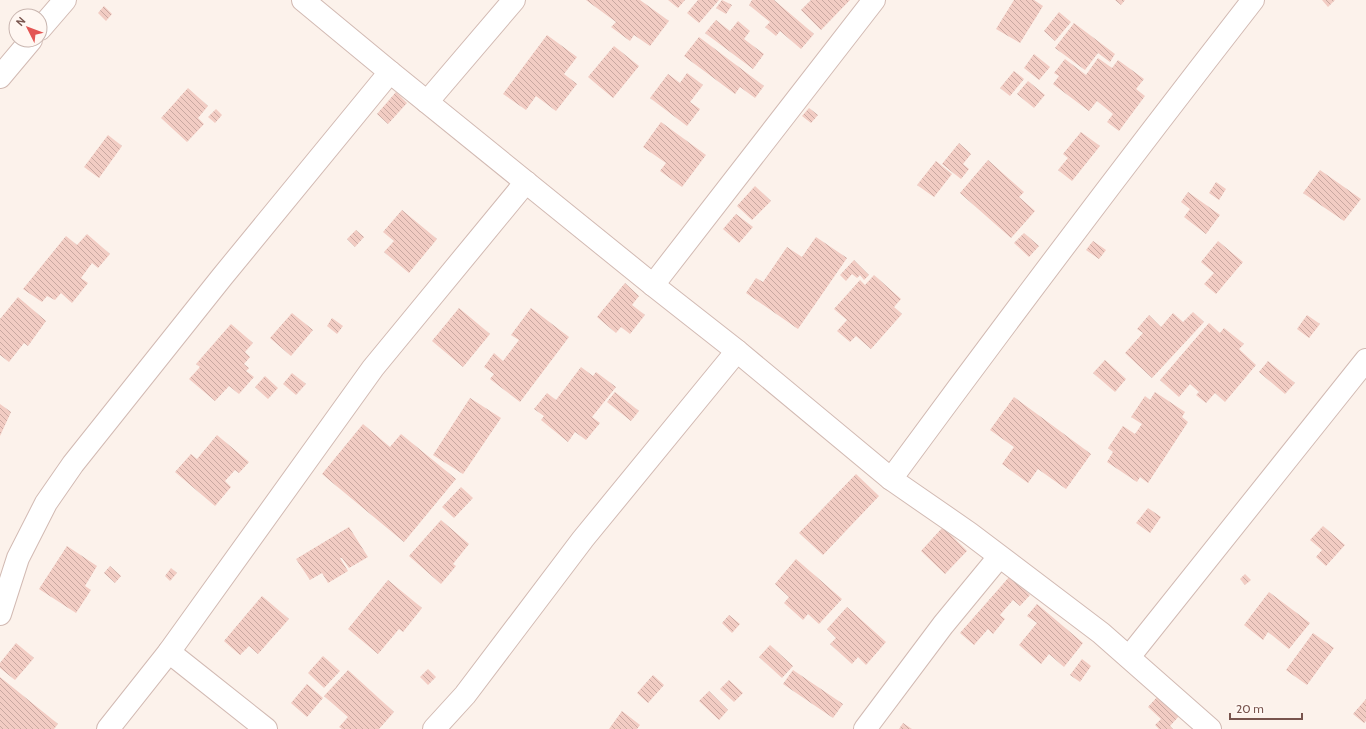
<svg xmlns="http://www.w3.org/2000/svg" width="1366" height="729" font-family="Cabin,sans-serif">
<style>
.building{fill:url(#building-back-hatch)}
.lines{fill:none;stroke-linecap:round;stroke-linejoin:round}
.minor-casing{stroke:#d2bab3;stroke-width:24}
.minor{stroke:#fff;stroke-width:22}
</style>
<defs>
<pattern id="building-back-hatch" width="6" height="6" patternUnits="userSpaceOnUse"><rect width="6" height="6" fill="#f2ccc3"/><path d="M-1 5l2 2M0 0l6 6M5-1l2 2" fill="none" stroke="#c9a8a1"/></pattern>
</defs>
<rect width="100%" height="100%" fill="#fcf2eb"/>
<!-- building -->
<g class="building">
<polygon points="586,0 640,0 669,21 650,46 634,35 630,41 611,27 616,22"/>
<polygon points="668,0 685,0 678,8"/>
<polygon points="698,0 719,0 699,23 687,13"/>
<polygon points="722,0 732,5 726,14 716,8"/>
<polygon points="752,0 774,0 814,34 801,49 780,31 776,36 765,27 770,22 749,5"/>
<polygon points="811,0 850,0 821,30 801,10"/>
<polygon points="1014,0 1034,0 1043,6 1020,43 996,29"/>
<polygon points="1115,0 1125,0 1121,5"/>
<polygon points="1322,0 1335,0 1328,7"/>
<polygon points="104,6 112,14 106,21 98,13"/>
<polygon points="1059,12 1071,22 1055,41 1044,31"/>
<polygon points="716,20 730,31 738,21 750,31 744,39 764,54 753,69 705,33"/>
<polygon points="1074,23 1115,54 1110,62 1098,53 1085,70 1055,48"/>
<polygon points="547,35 577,57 564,74 577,84 556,111 536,96 526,110 503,94"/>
<polygon points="699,37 764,86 755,98 740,87 735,94 684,56"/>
<polygon points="614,46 639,66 613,98 588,77"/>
<polygon points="1034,54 1050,67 1039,80 1024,68"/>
<polygon points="1098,58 1112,68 1118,60 1144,79 1136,89 1145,96 1119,131 1107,122 1113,114 1097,101 1089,111 1053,84 1059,76 1054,73 1065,59 1086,75"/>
<polygon points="1014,71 1024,79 1010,96 1000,88"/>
<polygon points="687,73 703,85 690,102 700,109 687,126 650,98 668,74 680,83"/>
<polygon points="1028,81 1045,95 1034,108 1017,94"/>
<polygon points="188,88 208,106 198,118 204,124 187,142 161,118"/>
<polygon points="396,92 407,103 388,124 377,114"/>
<polygon points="809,108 818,115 811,123 802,116"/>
<polygon points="216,109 222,115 215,123 208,117"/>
<polygon points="661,122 706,155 682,187 660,171 666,163 643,147"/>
<polygon points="1081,132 1100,146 1072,181 1058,170 1068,158 1063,154"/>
<polygon points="108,135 122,146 99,178 84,167"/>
<polygon points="959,143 971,154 963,164 969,169 961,179 942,164"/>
<polygon points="988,160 1024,192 1019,197 1035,211 1011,238 960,193"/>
<polygon points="936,161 952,174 934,197 917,185"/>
<polygon points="1320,170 1361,199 1344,221 1303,193"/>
<polygon points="1216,182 1226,189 1219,200 1209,193"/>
<polygon points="755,186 771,201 752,220 737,206"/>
<polygon points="1188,192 1220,215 1206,234 1184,217 1190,209 1181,202"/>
<polygon points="402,210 437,239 409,273 384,252 394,241 383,232"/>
<polygon points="736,214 753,227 739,243 723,229"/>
<polygon points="356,230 364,237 355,247 347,239"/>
<polygon points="1024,233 1039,246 1029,257 1014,243"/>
<polygon points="87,234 110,254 98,268 92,263 81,278 88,283 72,303 61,293 55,300 47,296 42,302 23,289 66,236 77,245"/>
<polygon points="816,237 847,258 798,329 746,293 756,278 763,282 787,247 802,257"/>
<polygon points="1093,241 1106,250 1099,259 1086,250"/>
<polygon points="1218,241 1243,262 1216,294 1204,284 1214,273 1201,262"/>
<polygon points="854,260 869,275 864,280 860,275 857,278 852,274 846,281 840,275"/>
<polygon points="874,275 901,299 894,307 902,314 871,349 856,336 850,342 837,331 847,320 834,309 860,280 865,285"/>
<polygon points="625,283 639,296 632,305 645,315 630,334 621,327 616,333 597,317"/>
<polygon points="18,297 46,321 28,346 24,343 9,362 0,355 0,319"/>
<polygon points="459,308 490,334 463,367 432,341"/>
<polygon points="531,308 569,337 520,402 490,379 494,374 484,367 494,353 503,361 519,340 511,335"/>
<polygon points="1193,312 1204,322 1152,378 1125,353 1143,333 1137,329 1149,315 1161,327 1173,313 1183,322"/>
<polygon points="292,313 313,330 291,356 270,338"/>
<polygon points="1307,315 1320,324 1309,338 1297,329"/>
<polygon points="332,318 343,326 337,334 327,326"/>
<polygon points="1209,323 1220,333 1224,328 1244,344 1239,349 1256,365 1225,402 1215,393 1206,403 1196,395 1199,392 1190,384 1179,397 1160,380"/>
<polygon points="231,324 253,343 245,352 250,357 244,364 249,368 246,371 254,377 239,394 229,386 215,401 189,379 200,367 196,364"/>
<polygon points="1105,360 1126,379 1115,392 1093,373"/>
<polygon points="1268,361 1295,383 1285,394 1259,372"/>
<polygon points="581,367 593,376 596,372 616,387 592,417 600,423 586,440 575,432 568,442 541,420 544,416 534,409 547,393 556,400"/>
<polygon points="292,373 306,384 296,395 283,384"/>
<polygon points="265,376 278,388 268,399 255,387"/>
<polygon points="615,392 639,411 631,421 607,402"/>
<polygon points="1155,392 1185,412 1182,417 1188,422 1148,483 1140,477 1137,482 1107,462 1113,452 1108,448 1123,426 1135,434 1142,424 1131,417 1145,396 1150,400"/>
<polygon points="1014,397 1091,454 1066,489 1038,469 1028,483 1002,464 1014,447 990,430"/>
<polygon points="470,398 501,418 463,474 433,455"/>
<polygon points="0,404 11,412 0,436"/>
<polygon points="363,424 390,447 401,434 456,479 404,542 322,474"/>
<polygon points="217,435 249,462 239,473 235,470 225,481 231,487 215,506 175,472 191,454 197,459"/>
<polygon points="856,474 879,496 823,555 799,533"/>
<polygon points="461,487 473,498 454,518 442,507"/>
<polygon points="1148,508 1161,517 1150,533 1136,523"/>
<polygon points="441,520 469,544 453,564 456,566 441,584 409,556"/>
<polygon points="1323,526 1345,545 1326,566 1316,557 1322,550 1310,540"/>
<polygon points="349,527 368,557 349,568 342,558 340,558 348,571 328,583 322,573 310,580 296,559"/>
<polygon points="943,527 967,551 945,574 921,551"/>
<polygon points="67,546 97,566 85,586 91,590 76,613 39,589"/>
<polygon points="796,559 842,599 819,624 808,614 803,620 784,603 789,597 775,584"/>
<polygon points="110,566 121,576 115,583 104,573"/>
<polygon points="171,568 177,573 170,581 165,576"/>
<polygon points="1245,574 1251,580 1245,585 1240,579"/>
<polygon points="1010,576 1030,595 1020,606 1013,600 1000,615 1005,619 993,634 988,629 974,645 960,633"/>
<polygon points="388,580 422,608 403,632 399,629 378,654 348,629"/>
<polygon points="1269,592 1310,623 1289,649 1268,632 1263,640 1244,625"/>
<polygon points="262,596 289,619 258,654 249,646 240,655 224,641"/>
<polygon points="1037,604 1083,643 1064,667 1049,654 1041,664 1019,645 1037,623 1027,616"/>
<polygon points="847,607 886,642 866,665 858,657 852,664 830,644 836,638 827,629"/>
<polygon points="729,615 740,624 732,633 722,623"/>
<polygon points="1313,633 1334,648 1307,685 1286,670"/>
<polygon points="16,643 34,658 15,680 0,668 0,663"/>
<polygon points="770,645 793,666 782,678 759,657"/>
<polygon points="323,656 340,671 324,688 308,673"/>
<polygon points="1082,659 1091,666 1080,682 1070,675"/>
<polygon points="428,669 436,677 428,685 420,677"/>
<polygon points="348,670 394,712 379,729 342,729 339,727 348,717 324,696"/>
<polygon points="793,670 843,704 833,718 783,684"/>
<polygon points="653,675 664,685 648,703 637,693"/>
<polygon points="0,677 58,724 54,729 0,729"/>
<polygon points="729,680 743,693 734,702 720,689"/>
<polygon points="307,684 323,698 307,717 291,703"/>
<polygon points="709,691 728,710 719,720 699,701"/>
<polygon points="1159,695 1180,715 1170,726 1173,729 1159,729 1155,725 1161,719 1148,707"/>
<polygon points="1366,699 1366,721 1364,723 1353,714"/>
<polygon points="622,711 640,725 637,729 609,729"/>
<polygon points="903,723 912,729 899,729"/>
</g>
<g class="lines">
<!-- minor casing -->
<g class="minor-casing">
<g id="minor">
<polyline points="303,0 390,72 653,285 737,351 891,479 969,533 1101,633 1210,729"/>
<polyline points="40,29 65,0"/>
<polyline points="0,77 31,40"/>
<polyline points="427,102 514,0"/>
<polyline points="653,285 874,0"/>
<path d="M891,479C1010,317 1130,158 1253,0"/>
<polyline points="0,614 18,558 46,503 73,464 222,277 390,72"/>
<polyline points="169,652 266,729"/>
<polyline points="1129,657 1366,360"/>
<polyline points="108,729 169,652 373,368 526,182"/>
<polyline points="434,729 465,695 583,539 737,351"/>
<polyline points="865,729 943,625 999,557"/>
</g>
</g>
<!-- minor -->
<use href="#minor" class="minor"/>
</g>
<!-- north arrow -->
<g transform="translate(28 28) rotate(312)"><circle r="19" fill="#fff7f2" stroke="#c9b6b0"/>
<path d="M0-3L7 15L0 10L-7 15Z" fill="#e35553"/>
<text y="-6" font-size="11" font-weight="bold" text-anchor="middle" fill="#78544d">N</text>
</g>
<!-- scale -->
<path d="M1230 713v6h72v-6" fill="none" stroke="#78544d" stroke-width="2"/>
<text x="1236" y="713" font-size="12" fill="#78544d" stroke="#fff7f2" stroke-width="3" paint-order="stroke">20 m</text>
</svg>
